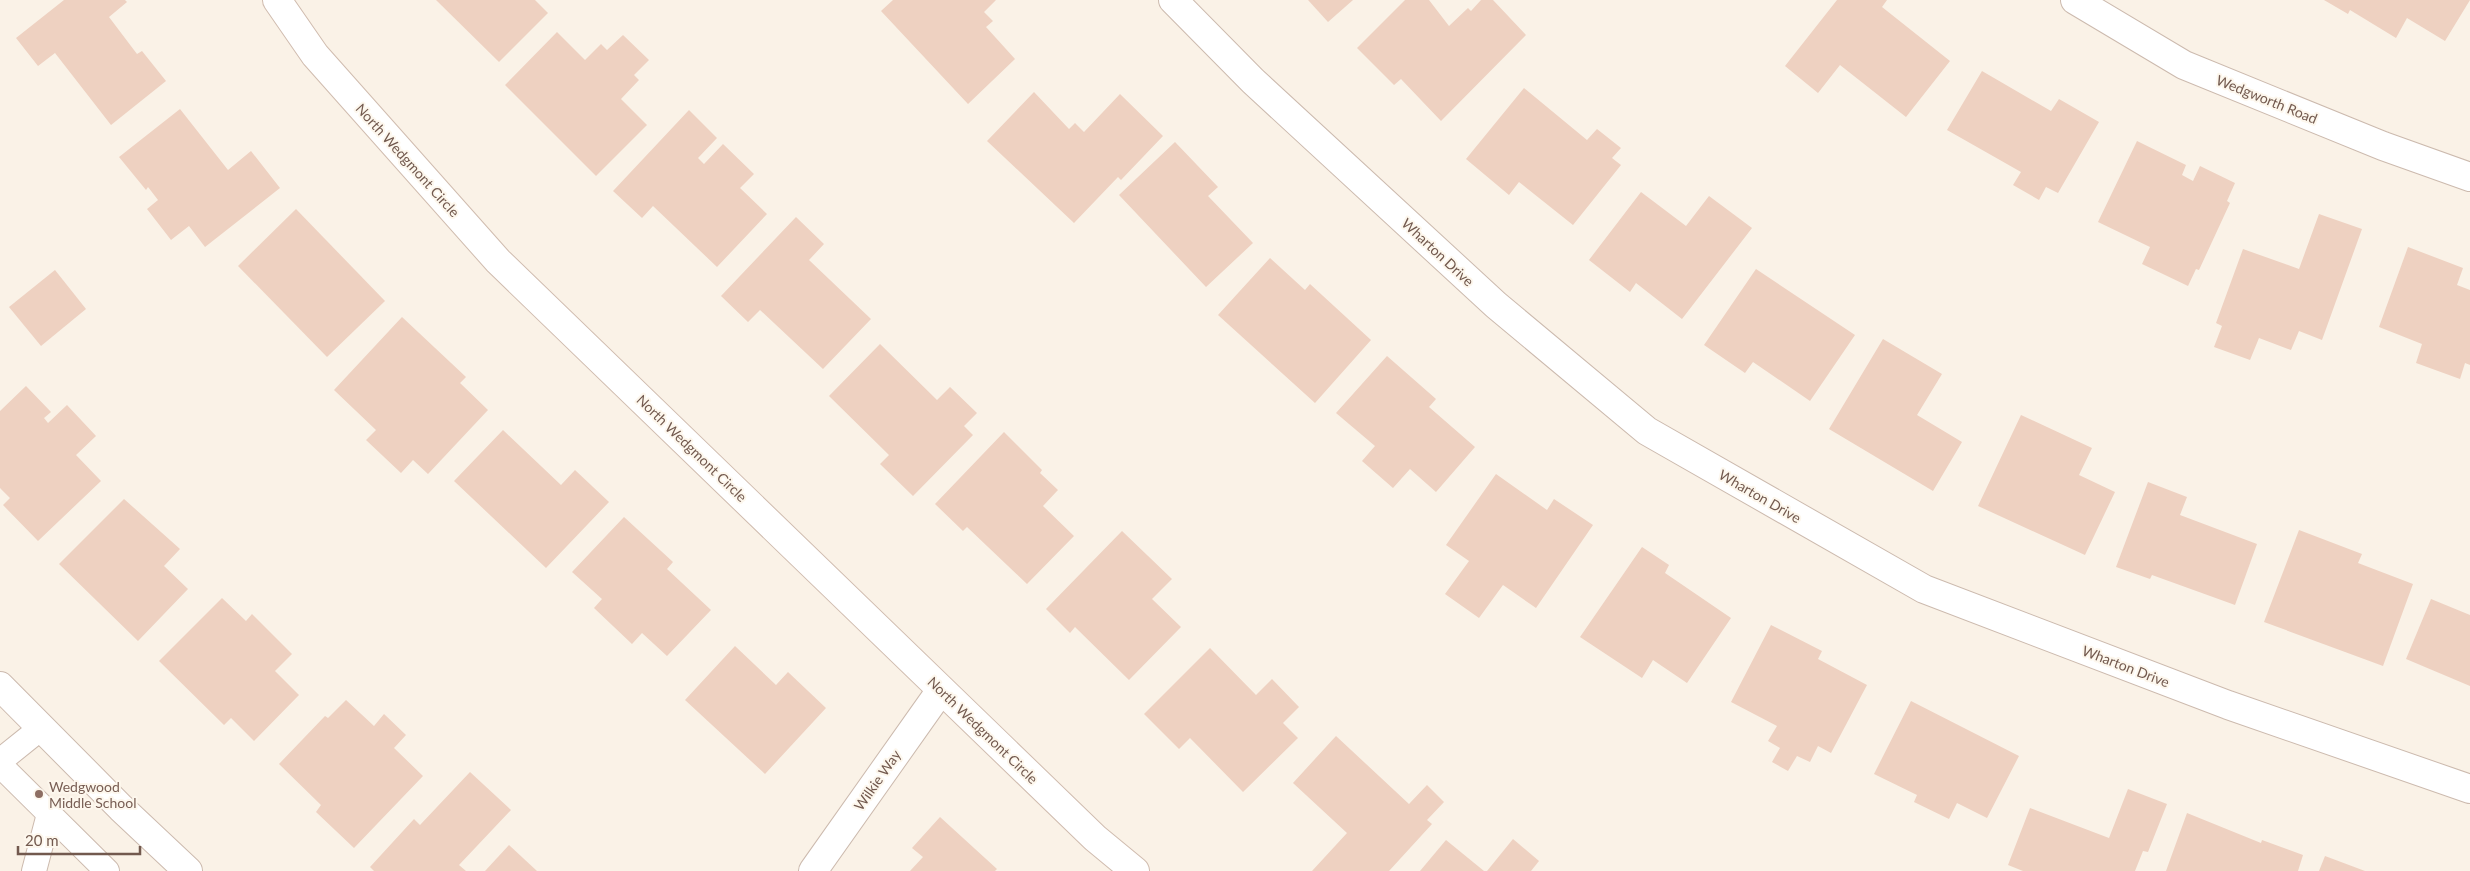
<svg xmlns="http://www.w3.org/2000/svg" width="2470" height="871" font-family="Lato,sans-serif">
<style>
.building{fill:#eed1c1}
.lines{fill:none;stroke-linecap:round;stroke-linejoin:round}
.lane-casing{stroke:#ccbaae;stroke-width:26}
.street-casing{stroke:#ccbaae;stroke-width:30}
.secondary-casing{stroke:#d0bcaf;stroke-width:30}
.lane{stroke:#fff;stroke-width:24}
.street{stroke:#fff;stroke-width:28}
.secondary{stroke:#fff;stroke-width:28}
.education-dot{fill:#8d6e63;stroke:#fdf7ed;stroke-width:2}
.labels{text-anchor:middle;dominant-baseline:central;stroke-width:4;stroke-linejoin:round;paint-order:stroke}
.street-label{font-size:14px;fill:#72594e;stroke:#fdf7ed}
.education-label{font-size:14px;fill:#785e54;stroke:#fdf7ed;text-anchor:start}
</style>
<rect width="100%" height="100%" fill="#faf2e7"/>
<!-- building -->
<g class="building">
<polygon points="64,0 125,0 127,2 109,17 137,54 142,51 166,81 111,125 55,53 38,66 16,38"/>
<polygon points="436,0 535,0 548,13 499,62"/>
<polygon points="893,0 996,0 984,12 993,21 986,27 1015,59 968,104 881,11"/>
<polygon points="1308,0 1353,0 1328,22"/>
<polygon points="1405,0 1429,0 1449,26 1468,8 1471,11 1481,0 1493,0 1526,35 1441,121 1401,79 1394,85 1357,48"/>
<polygon points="1837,0 1887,0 1882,7 1950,61 1906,117 1840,65 1818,93 1785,66"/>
<polygon points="2324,0 2470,0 2445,41 2407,18 2396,38 2350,10 2348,14"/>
<polygon points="557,32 585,60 601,44 607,50 623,35 649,60 634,75 639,80 621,99 647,125 596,176 505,85"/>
<polygon points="1982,71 2051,111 2059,99 2099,122 2058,193 2046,187 2039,200 2013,185 2021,172 1947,130"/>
<polygon points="1524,88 1587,140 1597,129 1621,148 1612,158 1621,165 1573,225 1519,182 1509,195 1466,159"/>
<polygon points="1034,92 1069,129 1075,123 1084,132 1120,94 1163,136 1121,180 1118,177 1074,223 987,141"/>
<polygon points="180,109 228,170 251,151 280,188 205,247 189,226 171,240 147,209 158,200 148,187 146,190 119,157"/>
<polygon points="689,110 717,138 698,158 704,164 723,144 754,174 740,188 767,214 717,267 653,206 642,218 613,191"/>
<polygon points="2137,141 2186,165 2182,175 2193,181 2200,166 2235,183 2227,201 2230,203 2199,270 2196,269 2188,286 2142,264 2150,247 2098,222"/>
<polygon points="1175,142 1218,187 1208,196 1253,243 1206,287 1119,195"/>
<polygon points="1641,192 1686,226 1709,196 1752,228 1682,319 1636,283 1630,292 1589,260"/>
<polygon points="296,209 385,301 327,357 238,266"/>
<polygon points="2319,214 2362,229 2322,340 2299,331 2291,350 2259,338 2250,360 2214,347 2222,326 2216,323 2243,249 2299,269"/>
<polygon points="796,217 824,244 809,260 871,319 823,369 760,310 748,322 721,296"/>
<polygon points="2408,247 2463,268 2457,285 2470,290 2470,365 2465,363 2460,379 2416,363 2422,344 2379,327"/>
<polygon points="1270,258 1305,290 1310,284 1371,340 1315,403 1218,315"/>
<polygon points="1756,269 1855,335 1810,401 1753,362 1745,373 1704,345"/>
<polygon points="55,270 86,309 41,346 9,307"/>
<polygon points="402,317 466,377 460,383 488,410 428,474 413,460 401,473 366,440 376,430 334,390"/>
<polygon points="1883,339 1942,374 1917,415 1962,442 1933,491 1829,429"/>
<polygon points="880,344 937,400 950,387 977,413 964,426 973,435 913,496 880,464 889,455 829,396"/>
<polygon points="1387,356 1436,399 1429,407 1475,447 1436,492 1410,469 1393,488 1362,461 1375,446 1336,413"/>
<polygon points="26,386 51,412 44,418 48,423 67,405 96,436 76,455 101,481 38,541 3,505 10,498 0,488 0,411"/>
<polygon points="2021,415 2092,448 2079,475 2115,492 2085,555 1978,506"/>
<polygon points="503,430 561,485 575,470 609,502 546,568 454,481"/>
<polygon points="1004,432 1042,470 1040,473 1058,490 1043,506 1074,536 1027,584 967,527 963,531 935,504"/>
<polygon points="1496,474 1547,510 1554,499 1593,525 1536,608 1503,585 1479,618 1445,594 1469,561 1446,545"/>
<polygon points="2148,482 2187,497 2180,515 2257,544 2235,605 2152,575 2150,579 2116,567"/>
<polygon points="124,499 180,549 164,566 188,589 138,641 59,564"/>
<polygon points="624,517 673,562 667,569 711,610 667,656 642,633 632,644 594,608 602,599 572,572"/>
<polygon points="2299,530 2362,554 2358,563 2413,584 2383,666 2264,622"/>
<polygon points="1122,531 1172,579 1152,599 1181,627 1129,680 1075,627 1070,633 1046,609"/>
<polygon points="1642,547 1669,565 1665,573 1731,618 1687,683 1653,660 1642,678 1580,637"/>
<polygon points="222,598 246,621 252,614 292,654 275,671 299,695 254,741 231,718 224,725 159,661"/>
<polygon points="2431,599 2470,615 2470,686 2406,659"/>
<polygon points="1771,625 1822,651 1818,659 1867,685 1831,753 1818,746 1810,762 1797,756 1788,771 1772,762 1780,748 1768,741 1777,726 1731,702"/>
<polygon points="735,646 776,685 788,672 826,708 765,774 685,700"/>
<polygon points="1210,648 1256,695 1272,679 1299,707 1283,723 1298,738 1243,792 1190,738 1179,749 1144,714"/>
<polygon points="346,700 374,726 384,714 406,735 394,748 423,776 354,848 316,812 321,805 279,764 325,716 328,718"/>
<polygon points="1911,701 2019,756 1987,818 1957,803 1949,819 1914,802 1917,795 1874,774"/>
<polygon points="1336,736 1409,804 1427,785 1444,802 1427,820 1432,824 1389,871 1312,871 1347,833 1293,783"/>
<polygon points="470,772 511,810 459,865 466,871 374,871 370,867 414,819 420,825"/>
<polygon points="2128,789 2167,804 2148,852 2143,851 2135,871 2023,871 2008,865 2030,808 2109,838"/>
<polygon points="2187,813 2261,843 2262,840 2303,855 2298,871 2166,871"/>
<polygon points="940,817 997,869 995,871 910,871 923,857 912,848"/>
<polygon points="1513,839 1539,861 1531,871 1487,871"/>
<polygon points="1446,840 1484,871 1420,871"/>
<polygon points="509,845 537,871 485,871"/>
<polygon points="2325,856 2365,871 2319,871"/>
</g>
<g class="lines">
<!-- lane casing -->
<g class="lane-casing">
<g id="lane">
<polyline points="0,761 41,728"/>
<polyline points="0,765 107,871"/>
<polyline points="34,871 49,814"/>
</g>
</g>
<!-- street casing -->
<g class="street-casing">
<g id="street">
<polyline points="1173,0 1253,81 1496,305 1647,431 1924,589 2228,705 2470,789"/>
<polyline points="2075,0 2184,65 2383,146 2470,177"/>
<polyline points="0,686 121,808 188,871"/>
<polyline points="813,871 941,690"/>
</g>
</g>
<!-- secondary casing -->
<g class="secondary-casing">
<polyline id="secondary" points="277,0 315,55 498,261 1095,838 1135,871"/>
</g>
<!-- lane -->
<use href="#lane" class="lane"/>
<!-- street -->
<use href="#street" class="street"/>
<!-- secondary -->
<use href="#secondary" class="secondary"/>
</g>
<!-- markers -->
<circle class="education-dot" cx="39" cy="794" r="5"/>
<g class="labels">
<!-- street labels -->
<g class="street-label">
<text transform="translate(2267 99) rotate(22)">Wedgworth Road</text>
<text transform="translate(408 160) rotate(48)">North Wedgmont Circle</text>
<text transform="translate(1438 252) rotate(43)">Wharton Drive</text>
<text transform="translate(692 448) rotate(44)">North Wedgmont Circle</text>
<text transform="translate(1760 496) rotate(30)">Wharton Drive</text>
<text transform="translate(2126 666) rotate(21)">Wharton Drive</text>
<text transform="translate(983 730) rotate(44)">North Wedgmont Circle</text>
<text transform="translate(877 780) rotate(-55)">Wilkie Way</text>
</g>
<!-- education labels -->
<g class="education-label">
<text x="49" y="786">Wedgwood<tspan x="49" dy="16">Middle School</tspan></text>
</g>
</g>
<!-- scale -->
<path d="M18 846v8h122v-8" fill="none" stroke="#72594e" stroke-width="2.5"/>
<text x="25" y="846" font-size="15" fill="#72594e" stroke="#fdf7ed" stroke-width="4" paint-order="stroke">20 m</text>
</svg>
